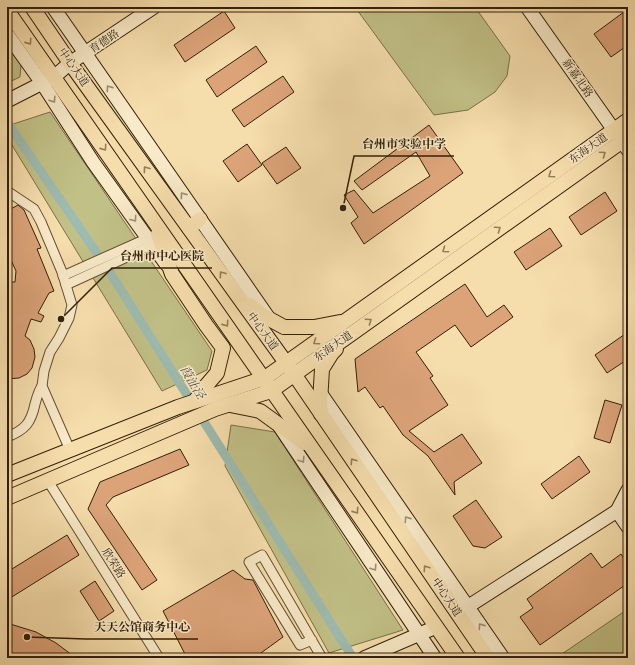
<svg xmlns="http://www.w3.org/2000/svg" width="635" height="665" font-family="'Libre Caslon Text','Noto Serif SC',serif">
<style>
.green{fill:#c1c086;stroke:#7a7047}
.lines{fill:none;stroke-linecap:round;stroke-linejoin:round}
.canal{stroke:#9dbbb0;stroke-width:9}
.building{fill:#dca379;stroke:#321f08}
.street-casing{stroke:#634f31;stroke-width:11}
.secondary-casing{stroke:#321f08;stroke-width:15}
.primary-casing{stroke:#321f08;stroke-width:16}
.street{stroke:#f9eac9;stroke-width:9}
.secondary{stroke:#f9eac9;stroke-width:13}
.primary{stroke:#f6deac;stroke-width:14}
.oneway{stroke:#947e5a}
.oneway2{stroke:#9f8f72}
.labels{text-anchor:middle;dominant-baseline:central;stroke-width:3;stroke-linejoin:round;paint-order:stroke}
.street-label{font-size:11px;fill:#321f08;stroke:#f9eac9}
.water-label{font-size:12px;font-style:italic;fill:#524e3a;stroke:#f9eac9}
.leader{fill:none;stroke:#321f08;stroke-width:1.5}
.callout-dot{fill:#321f08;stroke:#f9eac9;stroke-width:1.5}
.callout-label{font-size:12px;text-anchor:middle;font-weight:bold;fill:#321f08;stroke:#f9eac9;stroke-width:3;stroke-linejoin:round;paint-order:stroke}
</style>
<rect width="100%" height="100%" fill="#f6deac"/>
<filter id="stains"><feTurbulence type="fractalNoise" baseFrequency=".005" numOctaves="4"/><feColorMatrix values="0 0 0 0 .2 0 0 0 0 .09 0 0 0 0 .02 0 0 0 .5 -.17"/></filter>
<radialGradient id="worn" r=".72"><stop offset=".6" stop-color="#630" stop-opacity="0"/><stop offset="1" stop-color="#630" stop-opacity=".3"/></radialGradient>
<!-- green -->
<g class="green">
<polygon points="355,7 475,7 510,56 507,76 495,92 468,110 434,115"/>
<polygon points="7,44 21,64 20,77 7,83"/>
<polygon points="50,112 212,351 207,370 162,391 7,137 7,126"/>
<polygon points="231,425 275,432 403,630 329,653 225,466"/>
<polygon points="628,609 628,658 556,658"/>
</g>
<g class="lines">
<!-- canal -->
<polyline class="canal" points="7,122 107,268 353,658"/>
</g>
<!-- building -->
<g class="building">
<polygon points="628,9 628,45 611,57 594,34"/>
<polygon points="224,11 235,28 185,62 174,45"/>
<polygon points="256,46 267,62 217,97 206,80"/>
<polygon points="283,76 294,92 244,127 232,110"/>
<polygon points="429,125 463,173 364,244 351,223 358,217 344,195 354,190 373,213 430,176 416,152 362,190 354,181"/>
<polygon points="247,144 262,165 238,182 223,161"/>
<polygon points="286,147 301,168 277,184 262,163"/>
<polygon points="605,192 617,211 581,235 569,217"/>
<polygon points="18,205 24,210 41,248 37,249 54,291 49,293 38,313 44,316 41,322 31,319 25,336 30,340 34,349 35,357 32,368 27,374 19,378 7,379 7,282 15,282 16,271 10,258 7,249 7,211"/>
<polygon points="550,228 562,246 526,270 514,252"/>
<polygon points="465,284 487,317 504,305 513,317 471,347 455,325 416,352 433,376 430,378 448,405 409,431 434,452 462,434 482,463 454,482 455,495 428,456 403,435 383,406 380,408 365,387 358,392 355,359"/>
<polygon points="628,332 628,359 607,373 595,355"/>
<polygon points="605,400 622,405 610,443 594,438"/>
<polygon points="180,449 189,465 113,497 106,505 157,580 142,590 88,509 100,482"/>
<polygon points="579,456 590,472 552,499 541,484"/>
<polygon points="476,500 502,537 485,548 473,546 453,516"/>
<polygon points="67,535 79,555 7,600 7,572"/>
<polygon points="591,553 602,568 621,554 628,565 628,583 540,645 520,617 533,608 527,599"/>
<polygon points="233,570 245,579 253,580 283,637 254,658 187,658 163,611"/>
<polygon points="95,581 114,611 99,621 80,591"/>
<polygon points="7,623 36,632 56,643 76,658 13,658 7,649"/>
</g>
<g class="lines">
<!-- street casing -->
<g class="street-casing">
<g id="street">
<polyline points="7,191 34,209 41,222 62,272 72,305 69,318 59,338 50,352 44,371 42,386 70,450"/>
<polyline points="63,276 148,238"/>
<polyline points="66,285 153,245"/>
<path d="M7,437C25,430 31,423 35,404C37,397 38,392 42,386"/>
<polyline points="48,481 159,658"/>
<polyline points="312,640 300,645 249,562 262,555 322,658"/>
</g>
</g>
<!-- secondary casing -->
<g class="secondary-casing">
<g id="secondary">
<polyline points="53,7 268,317"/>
<polyline points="527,7 628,150"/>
<polyline points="7,34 42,83 93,162 166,264"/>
<polyline points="7,101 54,77 70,63 154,7"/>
<polyline points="321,394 503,658"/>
<polyline points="280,427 435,658"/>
<polyline points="628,490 617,511 628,527"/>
<polyline points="461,611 617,511"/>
<polyline points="364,658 436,627"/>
</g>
</g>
<!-- primary casing -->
<g class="primary-casing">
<g id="primary">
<polyline points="32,7 70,63 294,374 488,658"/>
<polyline points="7,10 458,658"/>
<polyline points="189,228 200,219"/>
<polyline points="158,234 172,274 206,325 223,348 217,373 205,387 195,401"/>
<polyline points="250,305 262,315 284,327 314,327 340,322"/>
<polyline points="230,405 260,411 304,443"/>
<polyline points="321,414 320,402 322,369 332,353 336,349"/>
<polyline points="7,475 178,407 265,378 628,120"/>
<polyline points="7,498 215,409 271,391 628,137"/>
</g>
</g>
<!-- street -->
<use href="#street" class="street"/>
<!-- secondary -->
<use href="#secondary" class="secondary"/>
<!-- primary -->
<use href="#primary" class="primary"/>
</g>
<!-- one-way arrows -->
<defs><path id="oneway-chevron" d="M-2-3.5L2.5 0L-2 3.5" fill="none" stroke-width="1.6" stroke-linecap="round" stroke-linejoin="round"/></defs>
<g class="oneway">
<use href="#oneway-chevron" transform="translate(29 42) rotate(55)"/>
<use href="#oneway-chevron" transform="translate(104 148) rotate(55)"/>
<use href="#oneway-chevron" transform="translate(603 154) rotate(-35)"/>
<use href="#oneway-chevron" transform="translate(146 169) rotate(-126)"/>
<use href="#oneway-chevron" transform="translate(551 175) rotate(145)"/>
<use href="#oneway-chevron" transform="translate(498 229) rotate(-35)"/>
<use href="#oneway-chevron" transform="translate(445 250) rotate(145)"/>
<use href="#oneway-chevron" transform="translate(222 274) rotate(-126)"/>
<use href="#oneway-chevron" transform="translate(369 321) rotate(-35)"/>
<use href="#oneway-chevron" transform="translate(226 324) rotate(55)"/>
<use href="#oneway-chevron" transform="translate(316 342) rotate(145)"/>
<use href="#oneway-chevron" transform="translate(353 461) rotate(-124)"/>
<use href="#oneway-chevron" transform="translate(356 511) rotate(55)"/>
<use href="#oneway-chevron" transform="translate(426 568) rotate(-124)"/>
</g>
<g class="oneway2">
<use href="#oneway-chevron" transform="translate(109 88) rotate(-125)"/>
<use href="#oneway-chevron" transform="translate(53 100) rotate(57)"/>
<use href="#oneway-chevron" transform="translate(183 195) rotate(-125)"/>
<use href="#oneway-chevron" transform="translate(134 219) rotate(54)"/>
<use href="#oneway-chevron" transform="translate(302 460) rotate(57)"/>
<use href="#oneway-chevron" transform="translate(407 519) rotate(-125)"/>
<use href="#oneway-chevron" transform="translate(374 568) rotate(56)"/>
<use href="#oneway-chevron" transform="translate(481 626) rotate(-125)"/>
</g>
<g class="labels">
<!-- street labels -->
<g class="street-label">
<text transform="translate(104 41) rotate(-34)">育德路</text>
<text transform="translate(74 67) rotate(55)">中心大道</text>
<text transform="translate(578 78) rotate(55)">新嘉北路</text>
<text transform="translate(588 148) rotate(-35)">东海大道</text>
<text transform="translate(263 331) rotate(54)">中心大道</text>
<text transform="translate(333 346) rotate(-35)">东海大道</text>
<text transform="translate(114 563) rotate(58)">欣荣路</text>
<text transform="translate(447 597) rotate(56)">中心大道</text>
</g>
<!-- water labels -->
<g class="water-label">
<text transform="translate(193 382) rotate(58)">葭沚泾</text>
</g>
</g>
<!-- callouts -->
<path class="leader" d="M343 208L354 156H454M61 319L112 268H212M27 637L86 639H198"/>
<g class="callout-dot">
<circle cx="343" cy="208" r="4"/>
<circle cx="61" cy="319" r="4"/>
<circle cx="27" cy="637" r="4"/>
</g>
<g class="callout-label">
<text x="404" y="148">台州市实验中学</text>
<text x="162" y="260">台州市中心医院</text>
<text x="142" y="631">天天公馆商务中心</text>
</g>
<!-- margin -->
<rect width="635" height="665" fill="none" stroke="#f6deac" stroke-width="24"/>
<rect x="8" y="8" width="619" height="649" fill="none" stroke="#321f08" stroke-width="2"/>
<rect x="12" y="12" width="611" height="641" fill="none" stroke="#321f08"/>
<rect width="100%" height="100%" filter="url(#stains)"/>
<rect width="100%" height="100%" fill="url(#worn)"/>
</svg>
